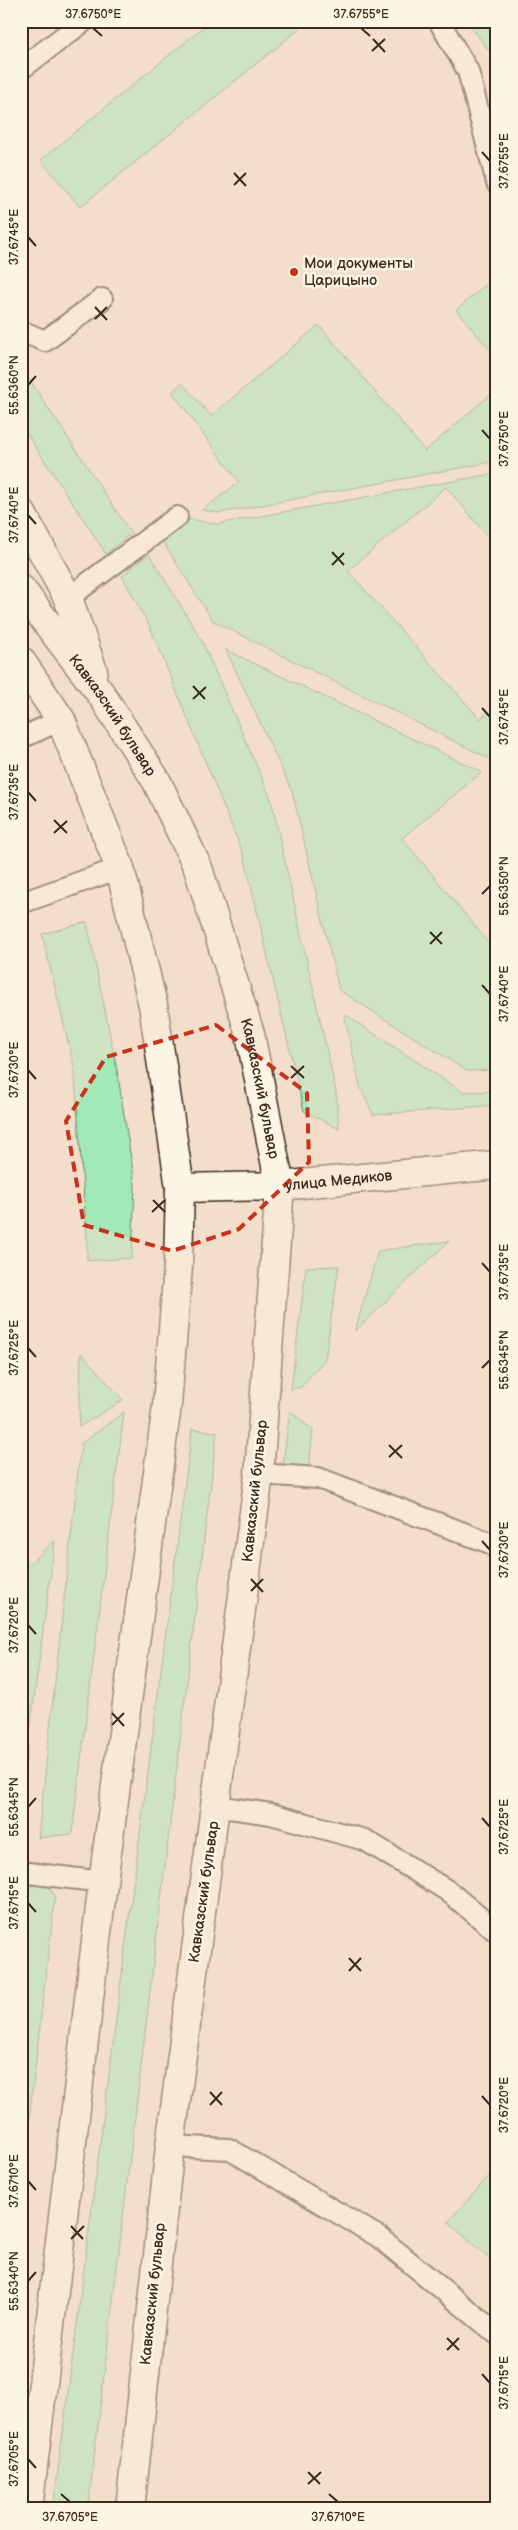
<svg xmlns="http://www.w3.org/2000/svg" width="518" height="2530" font-family="'Balsamiq Sans',sans-serif">
<style>
.green{fill:#a1e9b7;stroke:#6e8a6a}
.lines{fill:none;stroke-linecap:round;stroke-linejoin:round}
.service-casing{stroke:#3b2a1e;stroke-width:24}
.minor-casing{stroke:#3b2a1e;stroke-width:31}
.secondary-casing{stroke:#3b2a1e;stroke-width:31}
.service{stroke:#fcf5e5;stroke-width:20}
.minor{stroke:#fcf5e5;stroke-width:28}
.secondary{stroke:#fcf5e5;stroke-width:28}
.marked{fill:none;stroke:#c8321e;stroke-width:4;stroke-dasharray:10 6;stroke-linejoin:round}
.ticks{fill:none;stroke:#3b2a1e;stroke-width:2}
.poi-dot{fill:#c8321e;stroke:#fcf5e5;stroke-width:2}
.labels{text-anchor:middle;dominant-baseline:central;stroke-width:5;stroke-linejoin:round;paint-order:stroke}
.poi-label{font-size:15px;fill:#3b2a1e;stroke:#fcf5e5;text-anchor:start}
.street-label{font-size:15px;fill:#3b2a1e;stroke:#fcf5e5}
.neatline{fill:none;stroke:#3b2a1e;stroke-width:2}
.ticks-label{font-size:12px;text-anchor:middle;fill:#3b2a1e}
</style>
<rect width="100%" height="100%" fill="#f2deca"/>
<filter id="ink" filterUnits="userSpaceOnUse"><feTurbulence type="fractalNoise" baseFrequency=".02" numOctaves="2"/><feDisplacementMap in="SourceGraphic" scale="10" xChannelSelector="R" yChannelSelector="G"/><feConvolveMatrix kernelMatrix="1 2 1 2 8 2 1 2 1" color-interpolation-filters="sRGB"/></filter>
<g filter="url(#ink)">
<!-- green -->
<g class="green">
<polygon points="211,21 309,21 80,207 41,160"/>
<polygon points="467,21 497,21 497,76 492,55"/>
<polygon points="496,276 497,278 497,358 456,310"/>
<polygon points="319,325 425,451 497,389 497,461 220,513 202,510 239,482 172,392 182,383 211,416"/>
<polygon points="27,376 131,533 106,554 21,425 21,380"/>
<polygon points="497,473 497,547 446,487 348,571 480,719 497,705 497,759 492,760 213,621 163,542 190,519 217,524"/>
<polygon points="149,554 201,639 271,799 336,1092 339,1129 304,1111 244,856 151,629 122,576"/>
<polygon points="226,650 482,772 402,838 497,953 497,1070 467,1071 339,990 292,791"/>
<polygon points="87,922 117,1070 135,1184 132,1258 87,1261 87,1239 74,1066 42,934"/>
<polygon points="344,1014 463,1092 497,1091 497,1105 373,1115 360,1086"/>
<polygon points="449,1241 355,1331 378,1251"/>
<polygon points="339,1266 325,1359 301,1387 291,1389 306,1267"/>
<polygon points="81,1353 123,1400 79,1427"/>
<polygon points="290,1411 313,1430 309,1467 283,1464"/>
<polygon points="124,1412 72,1834 38,1838 81,1444"/>
<polygon points="192,1429 217,1432 88,2509 53,2509"/>
<polygon points="55,1541 21,1798 21,1571"/>
<polygon points="29,1885 49,1887 55,1896 21,2189 21,1956"/>
<polygon points="491,2174 497,2179 497,2266 448,2222"/>
</g>
<g class="lines">
<!-- service casing -->
<g class="service-casing">
<g id="service">
<polyline points="439,21 468,71 497,183"/>
<polyline points="21,69 84,21"/>
<polyline points="21,331 45,341 102,299"/>
<polyline points="68,598 177,517"/>
<polyline points="21,738 61,720"/>
<polyline points="21,903 120,868"/>
<polyline points="259,1474 318,1478 490,1543 497,1549"/>
<polyline points="215,1806 271,1814 365,1840 448,1891 497,1932"/>
<polyline points="21,1872 103,1882"/>
<polyline points="170,2146 229,2149 379,2237 497,2334"/>
</g>
</g>
<!-- minor casing -->
<g class="minor-casing">
<g id="minor">
<path id="s1" d="M180,1188L280,1186L497,1165"/>
</g>
</g>
<!-- secondary casing -->
<g class="secondary-casing">
<g id="secondary">
<polyline points="21,512 68,598 93,671"/>
<path id="s2" d="M21,589L101,694L156,780L198,868L250,1034L280,1186L259,1474L170,2146L130,2509"/>
<polyline points="21,661 61,720 120,868 153,1005 180,1188 178,1266 167,1405 103,1882 28,2509"/>
</g>
</g>
<!-- service -->
<use href="#service" class="service"/>
<!-- minor -->
<use href="#minor" class="minor"/>
<!-- secondary -->
<use href="#secondary" class="secondary"/>
</g>
</g>
<!-- marked area -->
<path d="M0 0H518V2530H0ZM216,1025L307,1093L309,1162L239,1229L172,1251L84,1225L66,1121L106,1057Z" fill="#f2deca" fill-opacity=".55" fill-rule="evenodd"/>
<path class="marked" d="M216,1025L307,1093L309,1162L239,1229L172,1251L84,1225L66,1121L106,1057Z"/>
<!-- ticks -->
<path class="ticks" d="M93,28L102,36M361,28L370,36M373,39L385,52M372,51L385,39M482,152L490,161M234,173L246,186M234,185L246,173M28,237L36,246M95,307L107,320M95,319L107,307M28,385L36,376M482,430L490,439M28,515L36,524M332,552L344,565M332,565L344,553M193,686L205,699M193,699L206,687M482,708L490,717M28,792L36,801M54,820L67,833M54,833L67,821M482,894L490,886M430,932L442,944M430,944L442,932M482,985L490,994M291,1066L304,1078M28,1070L36,1079M291,1078L304,1066M153,1200L165,1212M152,1212L165,1200M482,1263L490,1272M28,1348L36,1357M482,1368L490,1360M389,1445L402,1458M389,1457L402,1445M482,1541L490,1550M251,1579L263,1592M251,1591L263,1579M28,1625L36,1634M112,1713L124,1726M112,1725L124,1713M28,1807L36,1798M482,1818L490,1827M28,1903L36,1912M349,1958L361,1971M349,1971L361,1958M210,2092L222,2105M482,2096L490,2105M210,2105L222,2092M28,2181L36,2190M71,2226L83,2239M71,2239L84,2226M28,2281L36,2272M447,2338L459,2350M447,2350L459,2338M482,2374L490,2383M28,2459L36,2468M308,2472L320,2484M308,2484L321,2472M61,2494L70,2502M329,2494L338,2502"/>
<!-- markers -->
<circle class="poi-dot" cx="294" cy="272" r="5"/>
<g class="labels">
<!-- poi labels -->
<g class="poi-label">
<text x="304" y="263">Мои документы<tspan x="304" dy="17">Царицыно</tspan></text>
</g>
<!-- street labels -->
<g class="street-label">
<text stroke="none"><textPath href="#s2" startOffset="156">Кавказский бульвар</textPath></text>
<text stroke="none"><textPath href="#s2" startOffset="561">Кавказский бульвар</textPath></text>
<text stroke="none"><textPath href="#s1" startOffset="159">улица Медиков</textPath></text>
<text transform="translate(255 1491) rotate(-84)">Кавказский бульвар</text>
<text transform="translate(204 1892) rotate(-82)">Кавказский бульвар</text>
<text transform="translate(153 2294) rotate(-84)">Кавказский бульвар</text>
</g>
</g>
<!-- margin -->
<rect width="518" height="2530" fill="none" stroke="#fcf5e5" stroke-width="55"/>
<rect x="28" y="28" width="462" height="2474" class="neatline"/>
<g class="ticks-label">
<text x="93" y="18">37.6750°E</text>
<text x="361" y="18">37.6755°E</text>
<text transform="translate(504 161) rotate(-90)" y="4">37.6755°E</text>
<text transform="translate(14 237) rotate(-90)" y="4">37.6745°E</text>
<text transform="translate(14 385) rotate(-90)" y="4">55.6360°N</text>
<text transform="translate(504 439) rotate(-90)" y="4">37.6750°E</text>
<text transform="translate(14 515) rotate(-90)" y="4">37.6740°E</text>
<text transform="translate(504 717) rotate(-90)" y="4">37.6745°E</text>
<text transform="translate(14 792) rotate(-90)" y="4">37.6735°E</text>
<text transform="translate(504 886) rotate(-90)" y="4">55.6350°N</text>
<text transform="translate(504 994) rotate(-90)" y="4">37.6740°E</text>
<text transform="translate(14 1070) rotate(-90)" y="4">37.6730°E</text>
<text transform="translate(504 1272) rotate(-90)" y="4">37.6735°E</text>
<text transform="translate(14 1348) rotate(-90)" y="4">37.6725°E</text>
<text transform="translate(504 1360) rotate(-90)" y="4">55.6345°N</text>
<text transform="translate(504 1550) rotate(-90)" y="4">37.6730°E</text>
<text transform="translate(14 1625) rotate(-90)" y="4">37.6720°E</text>
<text transform="translate(14 1807) rotate(-90)" y="4">55.6345°N</text>
<text transform="translate(504 1827) rotate(-90)" y="4">37.6725°E</text>
<text transform="translate(14 1903) rotate(-90)" y="4">37.6715°E</text>
<text transform="translate(504 2105) rotate(-90)" y="4">37.6720°E</text>
<text transform="translate(14 2181) rotate(-90)" y="4">37.6710°E</text>
<text transform="translate(14 2281) rotate(-90)" y="4">55.6340°N</text>
<text transform="translate(504 2383) rotate(-90)" y="4">37.6715°E</text>
<text transform="translate(14 2459) rotate(-90)" y="4">37.6705°E</text>
<text x="70" y="2521">37.6705°E</text>
<text x="338" y="2521">37.6710°E</text>
</g>
</svg>
